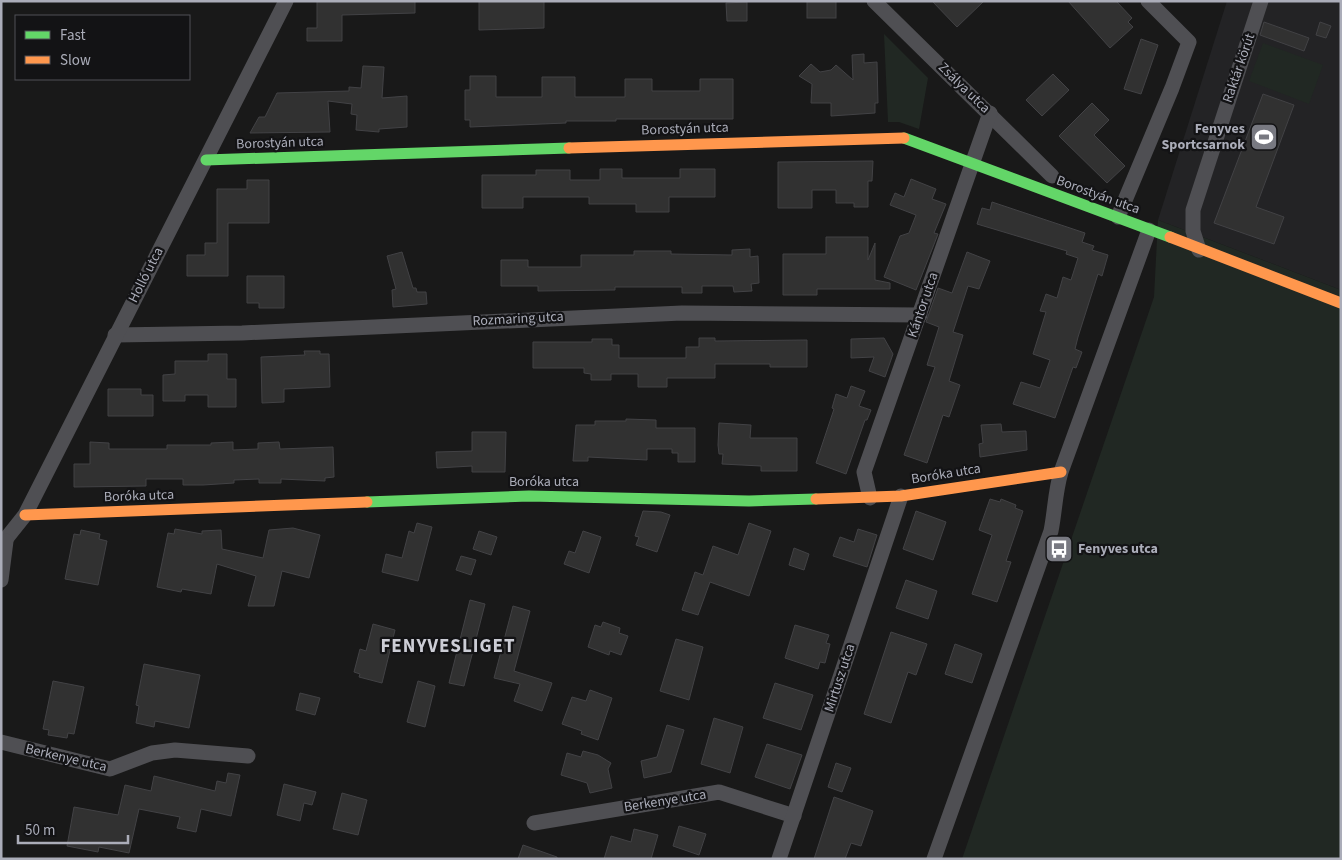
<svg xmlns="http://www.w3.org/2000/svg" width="1342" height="860" font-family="'Source Sans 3',sans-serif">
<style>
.built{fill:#232325}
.green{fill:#212823}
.building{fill:#313131;stroke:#424245}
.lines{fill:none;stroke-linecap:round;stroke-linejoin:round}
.street{stroke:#4f4f53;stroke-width:15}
.fast{stroke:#63d668;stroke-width:11}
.slow{stroke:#ff974d;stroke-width:11}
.labels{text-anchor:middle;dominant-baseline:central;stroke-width:4.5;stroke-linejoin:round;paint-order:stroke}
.street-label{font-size:14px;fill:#abadb9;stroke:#131315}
.poi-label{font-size:14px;font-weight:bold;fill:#abadb9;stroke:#131315;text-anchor:end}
.district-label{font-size:19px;font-weight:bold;letter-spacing:1px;fill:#cccdd5;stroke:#131315}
</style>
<rect width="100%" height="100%" fill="#191919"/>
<!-- built -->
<polygon class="built" points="1227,1 1341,1 1341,290 1158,220"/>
<!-- green -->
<g class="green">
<polygon points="884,34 928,78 919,129 899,122 888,122"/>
<polygon points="1263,43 1323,65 1309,104 1249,81"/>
<polygon points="1158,220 1341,290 1341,859 962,859 1154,297"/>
</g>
<!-- building -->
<g class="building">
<polygon points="317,1 415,1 415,13 342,15 342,41 307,41 307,28 317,28"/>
<polygon points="479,1 544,1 544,28 479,30"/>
<rect x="807" y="1" width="29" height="17"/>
<polygon points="932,1 984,1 957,27"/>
<polygon points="1068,1 1116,1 1132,18 1128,22 1133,27 1110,48"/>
<polygon points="747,2 747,21 727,21 726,3"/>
<polygon points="1264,22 1309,38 1304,51 1260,35"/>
<polygon points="1320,22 1331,26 1326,38 1316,35"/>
<polygon points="1141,39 1158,45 1141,94 1124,89"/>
<polygon points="864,54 864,63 877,62 878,103 875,103 875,113 831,116 831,103 811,103 812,84 799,76 811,64 820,72 831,70 836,65 853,80 852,55"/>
<polygon points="363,66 384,67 382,98 407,96 407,127 379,129 379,132 356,130 357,115 351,114 352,104 328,101 330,132 250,133 259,117 265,117 277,93 349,91 349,87 361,88"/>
<polygon points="1053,74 1069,90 1042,116 1026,100"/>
<polygon points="470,76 496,76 496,97 542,97 542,77 575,77 575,97 625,97 625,79 652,79 652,91 700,91 700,79 733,79 733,119 616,119 616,121 566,121 566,123 470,127 470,120 465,120 465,90 470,90"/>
<polygon points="1263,94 1294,105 1256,207 1284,217 1274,244 1214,223"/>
<polygon points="1092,103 1109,120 1094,135 1125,166 1107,183 1059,136"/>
<polygon points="873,161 872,181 868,181 868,207 854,207 854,203 836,203 836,190 812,190 812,208 778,208 778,162"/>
<polygon points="600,169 622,169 622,178 680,178 680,169 715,169 715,197 669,197 669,212 636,212 636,204 589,204 589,197 523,197 523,208 482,208 482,175 536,175 536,170 570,170 570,180 600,180"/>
<polygon points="911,179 936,189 932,199 946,204 934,233 938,234 933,247 916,290 884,277 900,236 909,233 916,215 890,205 895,193 904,197"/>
<polygon points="247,180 269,180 269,223 228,223 228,276 187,276 187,255 205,255 205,243 217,243 217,189 247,189"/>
<polygon points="992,202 1085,233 1082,242 1094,246 1092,250 1108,255 1102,276 1098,274 1078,337 1075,349 1082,352 1076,368 1073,367 1055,418 1013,404 1021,382 1040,388 1050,360 1033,354 1046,312 1040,311 1046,294 1057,298 1063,277 1071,280 1078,258 1066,254 1067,251 977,224 982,208 990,210"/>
<polygon points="826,237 868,237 868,260 875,243 875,280 890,283 890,289 817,289 817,295 783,295 783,254 826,254"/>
<polygon points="750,249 750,257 758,256 759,283 751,284 752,291 734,292 733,286 702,286 702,293 682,293 682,287 615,287 615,290 538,291 538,286 501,286 501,260 528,260 528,267 581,267 581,255 634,255 634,251 671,251 671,254 732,255 732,250"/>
<polygon points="402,252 413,288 416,288 417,292 426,292 427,304 393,307 392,290 396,289 387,256"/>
<polygon points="967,252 990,261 979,289 968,286 953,332 963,335 949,381 960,385 949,417 943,415 927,463 904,455 935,367 927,365 939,327 926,322 938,288 952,293"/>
<polygon points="247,276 284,276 284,308 259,308 259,303 247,303"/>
<polygon points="699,338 715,338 715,341 807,340 807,367 770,367 770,364 715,364 715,378 667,378 667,387 638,387 638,374 611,374 611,380 591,380 591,374 584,373 584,368 533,368 533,342 592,342 592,339 612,339 612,345 619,345 619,358 686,358 686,347 699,347"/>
<polygon points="884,338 893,354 885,377 869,371 874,357 851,358 851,339"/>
<polygon points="304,351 320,351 320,354 329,354 330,387 284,389 284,402 262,403 261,357 305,355"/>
<polygon points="208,354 227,354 227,379 236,379 236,407 208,407 208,395 185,395 185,401 163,401 163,375 175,374 175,361 208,361"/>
<polygon points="851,386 865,391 859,406 871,410 867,420 865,420 846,474 816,463 834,409 832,408 836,394 847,398"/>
<polygon points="108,389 141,389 141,395 153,395 153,416 108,416"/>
<polygon points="626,419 656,420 656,428 695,428 695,462 678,462 678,453 672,453 672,449 647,449 647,460 588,457 588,461 573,461 576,425 595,425 595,421 626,421"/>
<polygon points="719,423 751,425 750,438 797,438 797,471 761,471 761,466 722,464 723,454 719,454 718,445"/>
<polygon points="1001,424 1002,432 1026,431 1027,450 980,457 979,444 983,443 981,425"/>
<polygon points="472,432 506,432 505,472 472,472 472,466 437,468 436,452 472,451"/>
<polygon points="90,442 109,443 109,449 167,449 167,445 211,445 211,443 233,442 233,450 258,449 258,443 279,442 280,449 333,447 334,477 325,478 325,481 281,479 281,483 259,483 259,479 234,480 234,483 203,485 183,485 183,479 146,479 146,486 74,487 74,464 90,464"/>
<polygon points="990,499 1000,502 1001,499 1016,505 1015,508 1023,511 1006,561 1011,562 997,602 972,594 992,535 979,530"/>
<polygon points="643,511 661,512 670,515 657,552 636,545 639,537 635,536"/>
<polygon points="916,511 946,522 933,560 903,549"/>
<polygon points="417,523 432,527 418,581 382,572 386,554 402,558 409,531 414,533"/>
<polygon points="749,523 771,531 749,596 710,582 698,615 682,610 695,572 703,575 713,546 738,555"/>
<polygon points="293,528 320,535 309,578 282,571 274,606 248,606 256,576 217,564 211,594 182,589 181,592 157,587 168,533 174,534 175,529 202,534 202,531 221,530 222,549 263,558 269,530"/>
<polygon points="858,529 877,535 867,567 833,556 840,537 854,542"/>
<polygon points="81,530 100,534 99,539 107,541 98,585 65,579 74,534 80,535"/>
<polygon points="479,531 497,537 491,555 473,549"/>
<polygon points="583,531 601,537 589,573 564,564 569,551 575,553"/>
<polygon points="794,548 809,554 804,570 789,565"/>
<polygon points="461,556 476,560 471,575 456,570"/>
<polygon points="906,580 937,591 928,619 896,608"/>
<polygon points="470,600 485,604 464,686 449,683"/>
<polygon points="513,606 530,611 514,671 552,683 542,711 514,701 520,684 494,678"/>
<polygon points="603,622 620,628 619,633 628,636 621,655 610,651 609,655 588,647 595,625 601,627"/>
<polygon points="373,624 395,630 382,683 359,677 360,674 354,672 360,649 366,651"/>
<polygon points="795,625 829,635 826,643 830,644 825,663 820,662 818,669 785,658"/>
<polygon points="891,632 927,644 916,675 908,672 891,723 864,714"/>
<polygon points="676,639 703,647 689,700 660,691"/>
<polygon points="955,644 982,654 972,683 945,674"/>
<polygon points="144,664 200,675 189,728 155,721 154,727 136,723 139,706 136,705"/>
<polygon points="53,681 84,687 74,734 68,733 67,738 48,735 49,730 43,729"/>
<polygon points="418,681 435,686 425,727 407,722"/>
<polygon points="775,683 813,695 801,730 763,718"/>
<polygon points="590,690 612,698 598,740 581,734 582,731 562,724 572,697 586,701"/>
<polygon points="300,693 320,698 315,715 296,710"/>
<polygon points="714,718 743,727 730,773 701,764"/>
<polygon points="667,725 684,730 671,772 644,778 641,761 657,757"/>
<polygon points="767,744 802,755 790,789 755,777"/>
<polygon points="583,751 598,755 611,763 608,769 612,788 590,793 587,783 561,775 567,753 581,757"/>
<polygon points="836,763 851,768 842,792 828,787"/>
<polygon points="228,773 240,775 231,816 201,809 196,832 177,828 180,817 139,809 129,853 99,847 98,852 67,846 74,807 118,815 125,785 151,791 154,776 215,791 217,781 226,783"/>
<polygon points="284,784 316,792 312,805 304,803 300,821 277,815"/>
<polygon points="342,793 367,800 358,835 333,829"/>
<polygon points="834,797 873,811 861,846 851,843 845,859 814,859"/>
<polygon points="679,826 706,834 699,855 673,846"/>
<polygon points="634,829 658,835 651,859 604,859 611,836 631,842"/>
<polygon points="523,845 557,857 557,859 518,859"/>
</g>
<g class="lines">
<!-- street -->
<g class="street">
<polyline points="874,1 1052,176"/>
<polyline points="1118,217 1172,88 1189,42 1148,1"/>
<polyline points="1199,250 1193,231 1193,210 1261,1"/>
<polyline points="115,335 242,333 682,313 920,315"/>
<polyline points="870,498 864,472 990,113"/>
<polyline points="1,545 25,515 286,1"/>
<polyline points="1,580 6,541"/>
<polyline points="1,742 110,769 152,753 175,750 248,756"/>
<polyline points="534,823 719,792 794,816"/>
<polyline points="779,859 901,496"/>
<path d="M934,859L1051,531C1055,511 1055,492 1061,472L1149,230"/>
</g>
<!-- fast -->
<g class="fast">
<polyline points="904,138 1170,237"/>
<polyline points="206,160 569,148"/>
<polyline points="367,502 529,496 749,501 816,499"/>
</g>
<!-- slow -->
<g class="slow">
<polyline points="569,148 904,138"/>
<polyline points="1170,237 1341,303"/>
<polyline points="816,499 901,496 1061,472"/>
<polyline points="25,515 367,502"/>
</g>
</g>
<!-- icons -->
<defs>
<g id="stadium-square" transform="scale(1.4375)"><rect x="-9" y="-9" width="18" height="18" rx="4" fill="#787981" stroke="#131315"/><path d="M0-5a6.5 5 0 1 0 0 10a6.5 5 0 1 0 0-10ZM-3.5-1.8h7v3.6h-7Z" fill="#fff"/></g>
<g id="bus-square" transform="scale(1.4375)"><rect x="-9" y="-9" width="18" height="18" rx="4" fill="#787981" stroke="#131315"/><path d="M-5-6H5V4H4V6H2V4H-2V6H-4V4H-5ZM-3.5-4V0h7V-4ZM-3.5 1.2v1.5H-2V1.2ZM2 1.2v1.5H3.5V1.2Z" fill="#fff"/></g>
</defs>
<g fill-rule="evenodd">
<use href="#stadium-square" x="1264" y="137"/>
<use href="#bus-square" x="1059" y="549"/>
</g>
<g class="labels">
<!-- street labels -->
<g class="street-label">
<text transform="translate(1239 68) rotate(-71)">Raktár körút</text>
<text transform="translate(964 88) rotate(44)">Zsálya utca</text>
<text transform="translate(685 129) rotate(-2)">Borostyán utca</text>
<text transform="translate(280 143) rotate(-2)">Borostyán utca</text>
<text transform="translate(1098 195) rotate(20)">Borostyán utca</text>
<text transform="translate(146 275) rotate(-63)">Holló utca</text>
<text transform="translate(923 305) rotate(-71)">Kántor utca</text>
<text transform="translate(518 319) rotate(-3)">Rozmaring utca</text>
<text transform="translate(946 474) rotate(-9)">Boróka utca</text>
<text x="544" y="482">Boróka utca</text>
<text transform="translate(139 496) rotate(-2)">Boróka utca</text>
<text transform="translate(840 678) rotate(-72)">Mirtusz utca</text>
<text transform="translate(66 758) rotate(13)">Berkenye utca</text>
<text transform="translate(665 801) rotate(-9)">Berkenye utca</text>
</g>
<!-- poi labels -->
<g class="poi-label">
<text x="1245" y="129">Fenyves<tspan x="1245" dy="16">Sportcsarnok</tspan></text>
<text x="1078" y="549" text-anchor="start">Fenyves utca</text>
</g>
<!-- district labels -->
<g class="district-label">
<text x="448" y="646">FENYVESLIGET</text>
</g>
</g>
<!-- border -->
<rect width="1342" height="860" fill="none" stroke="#abadb9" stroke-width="5"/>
<!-- legend -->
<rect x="15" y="15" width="175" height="65" fill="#131315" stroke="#505157"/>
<rect x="25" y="31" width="25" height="8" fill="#63d668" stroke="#505157"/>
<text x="60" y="40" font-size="15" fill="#abadb9">Fast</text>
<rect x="25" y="56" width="25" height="8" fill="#ff974d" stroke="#505157"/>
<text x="60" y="65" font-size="15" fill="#abadb9">Slow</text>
<!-- scale -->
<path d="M18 835v8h110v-8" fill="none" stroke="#abadb9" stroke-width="2.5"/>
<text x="25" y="835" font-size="15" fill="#abadb9" stroke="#131315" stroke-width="4" paint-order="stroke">50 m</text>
</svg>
